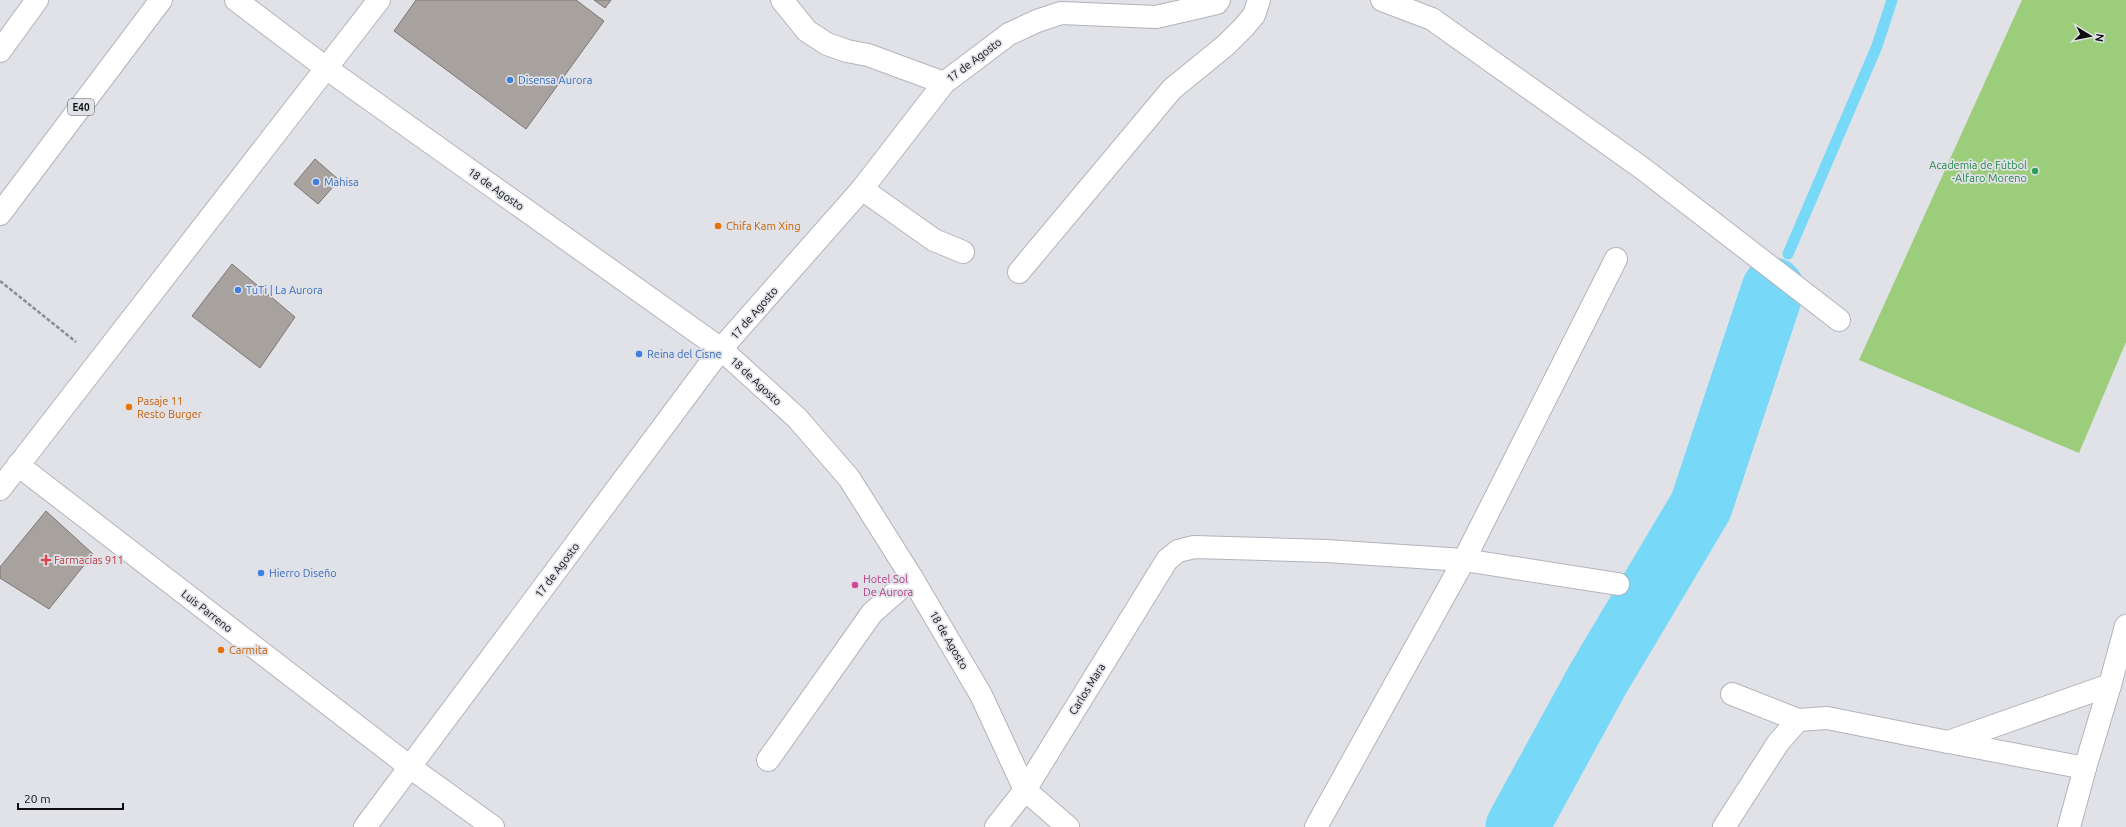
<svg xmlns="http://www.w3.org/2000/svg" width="2126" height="827" font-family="Ubuntu,sans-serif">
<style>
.green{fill:#9ccd7b}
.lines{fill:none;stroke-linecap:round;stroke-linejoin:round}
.stream{stroke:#77d8f7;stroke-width:11}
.river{stroke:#77d8f7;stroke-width:63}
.building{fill:#a8a29e;stroke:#7d7774}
.minor-casing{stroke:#b3b4bb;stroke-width:24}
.highway-casing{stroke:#b3b4bb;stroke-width:24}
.path{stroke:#8c8e92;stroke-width:2.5;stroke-dasharray:4 2;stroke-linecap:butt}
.minor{stroke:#fff;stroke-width:22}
.highway{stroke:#fff;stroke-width:22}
.shop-dot{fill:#3f7fe0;stroke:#e0e2e8;stroke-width:1.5}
.leisure-dot{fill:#2e9e5b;stroke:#e0e2e8;stroke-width:1.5}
.food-dot{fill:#e8710a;stroke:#e0e2e8;stroke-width:1.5}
.health-dot{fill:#e0444e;stroke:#e0e2e8;stroke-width:1.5}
.hotel-dot{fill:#d1479c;stroke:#e0e2e8;stroke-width:1.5}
.labels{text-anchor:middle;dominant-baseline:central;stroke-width:3.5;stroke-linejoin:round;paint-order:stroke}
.shield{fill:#e0e2e8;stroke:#4d4e51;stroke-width:1}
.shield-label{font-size:10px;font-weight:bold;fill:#0e0e10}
.street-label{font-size:11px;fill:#0e0e10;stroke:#e0e2e8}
.shop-label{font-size:11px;fill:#366cbe;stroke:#e0e2e8;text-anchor:start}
.leisure-label{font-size:11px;fill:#27864d;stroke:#e0e2e8;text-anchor:end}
.food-label{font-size:11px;fill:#c56008;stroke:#e0e2e8;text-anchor:start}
.health-label{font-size:11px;fill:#be3a42;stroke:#e0e2e8;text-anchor:start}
.hotel-label{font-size:11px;fill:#b23c85;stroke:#e0e2e8;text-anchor:start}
</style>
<rect width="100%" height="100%" fill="#e0e2e8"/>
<!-- green -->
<polygon class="green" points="2022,0 2126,0 2126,342 2079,453 1859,360"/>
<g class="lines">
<!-- stream -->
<polyline class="stream" points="1788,254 1877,46 1892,0"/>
<!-- river -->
<polyline class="river" points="1517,827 1598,679 1701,506 1773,289"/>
</g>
<!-- building -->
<g class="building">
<polygon points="416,0 576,0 604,21 526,129 394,31"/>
<polygon points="594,0 611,0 605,8"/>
<polygon points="315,159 339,180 318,204 294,184"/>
<polygon points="232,264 295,317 260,368 192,316"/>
<polygon points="46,511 93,554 49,609 0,578 0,567"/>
</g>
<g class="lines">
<!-- minor casing -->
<g class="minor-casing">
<g id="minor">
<polyline points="236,0 326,68 721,349 797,418 849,478 912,578 981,695 1025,790 1068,827"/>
<polyline points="782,0 807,31 827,44 847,51 868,55 944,83"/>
<polyline points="1382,0 1432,19 1642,168 1839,320"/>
<polyline points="862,189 934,240 963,252"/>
<polyline points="1019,272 1172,89 1226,45 1244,27 1254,15 1259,0"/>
<polyline points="18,465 410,767 493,827"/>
<polyline points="0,489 379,0"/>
<polyline points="1732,694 1798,720 1827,718 1948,742 2110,685 2126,626"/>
<polyline points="1949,742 2085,768 2110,685"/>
<polyline points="768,760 872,613 912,578"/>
<polyline points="365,827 721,349 862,189 944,83 1009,34 1037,21 1061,13 1156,17 1217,3 1219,0"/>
<polyline points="996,827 1025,790 1167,560 1178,551 1194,547 1326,551 1464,560 1618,584"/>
<polyline points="1316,827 1464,560 1616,259"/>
<polyline points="1724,827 1778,743 1798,720"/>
<polyline points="2069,827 2085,768"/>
</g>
</g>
<!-- highway casing -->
<g class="highway-casing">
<g id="highway">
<polyline points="0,51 37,0"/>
<polyline points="0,214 161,0"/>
</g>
</g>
<!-- path -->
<polyline class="path" points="0,281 76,342"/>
<!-- minor -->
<use href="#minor" class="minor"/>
<!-- highway -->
<use href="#highway" class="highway"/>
</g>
<!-- markers -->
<g class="shop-dot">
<circle cx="510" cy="80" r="4"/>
<circle cx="316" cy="182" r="4"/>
<circle cx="238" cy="290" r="4"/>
<circle cx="639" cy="354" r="4"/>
<circle cx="261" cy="573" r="4"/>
</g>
<circle class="leisure-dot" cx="2035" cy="171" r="4"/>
<g class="food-dot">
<circle cx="718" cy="226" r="4"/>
<circle cx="129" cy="407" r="4"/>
<circle cx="221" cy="650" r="4"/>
</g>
<path class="health-dot" d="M44 554h4v4h4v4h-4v4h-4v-4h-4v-4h4z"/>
<circle class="hotel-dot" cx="855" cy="585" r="4"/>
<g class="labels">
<!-- shield labels -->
<rect class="shield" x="68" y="99" width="26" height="16" rx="3"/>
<g class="shield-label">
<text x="81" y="107">E40</text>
</g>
<!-- street labels -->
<g class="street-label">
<text transform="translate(974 60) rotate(-37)">17 de Agosto</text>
<text transform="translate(496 189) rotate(35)">18 de Agosto</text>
<text transform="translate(754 313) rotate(-49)">17 de Agosto</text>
<text transform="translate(756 381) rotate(43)">18 de Agosto</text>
<text transform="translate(557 570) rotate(-53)">17 de Agosto</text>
<text transform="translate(207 611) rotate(38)">Luis Parreno</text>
<text transform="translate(949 640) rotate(60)">18 de Agosto</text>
<text transform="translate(1087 689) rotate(-58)">Carlos Mara</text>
</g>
<!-- shop labels -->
<g class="shop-label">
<text x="518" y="80">Disensa Aurora</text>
<text x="324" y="182">Mahisa</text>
<text x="246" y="290">TuTi | La Aurora</text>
<text x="647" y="354">Reina del Cisne</text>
<text x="269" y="573">Hierro Diseño</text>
</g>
<!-- leisure labels -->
<g class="leisure-label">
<text x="2027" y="165">Academia de Fútbol<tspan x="2027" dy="13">-Alfaro Moreno</tspan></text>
</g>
<!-- food labels -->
<g class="food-label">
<text x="726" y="226">Chifa Kam Xing</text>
<text x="137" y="401">Pasaje 11<tspan x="137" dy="13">Resto Burger</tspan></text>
<text x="229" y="650">Carmita</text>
</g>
<!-- health labels -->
<g class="health-label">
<text x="54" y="560">Farmacias 911</text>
</g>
<!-- hotel labels -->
<g class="hotel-label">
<text x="863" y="579">Hotel Sol<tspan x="863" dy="13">De Aurora</tspan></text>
</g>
</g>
<!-- north arrow -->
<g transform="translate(2090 36) rotate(100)" stroke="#e0e2e8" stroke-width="3" paint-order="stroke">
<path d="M0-3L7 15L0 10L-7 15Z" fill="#0e0e10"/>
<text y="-6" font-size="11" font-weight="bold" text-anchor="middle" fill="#0e0e10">N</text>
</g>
<!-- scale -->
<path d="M18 803v6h105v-6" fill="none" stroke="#0e0e10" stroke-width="2"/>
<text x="24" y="803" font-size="12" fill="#0e0e10" stroke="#e0e2e8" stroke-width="3" paint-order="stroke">20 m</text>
</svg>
